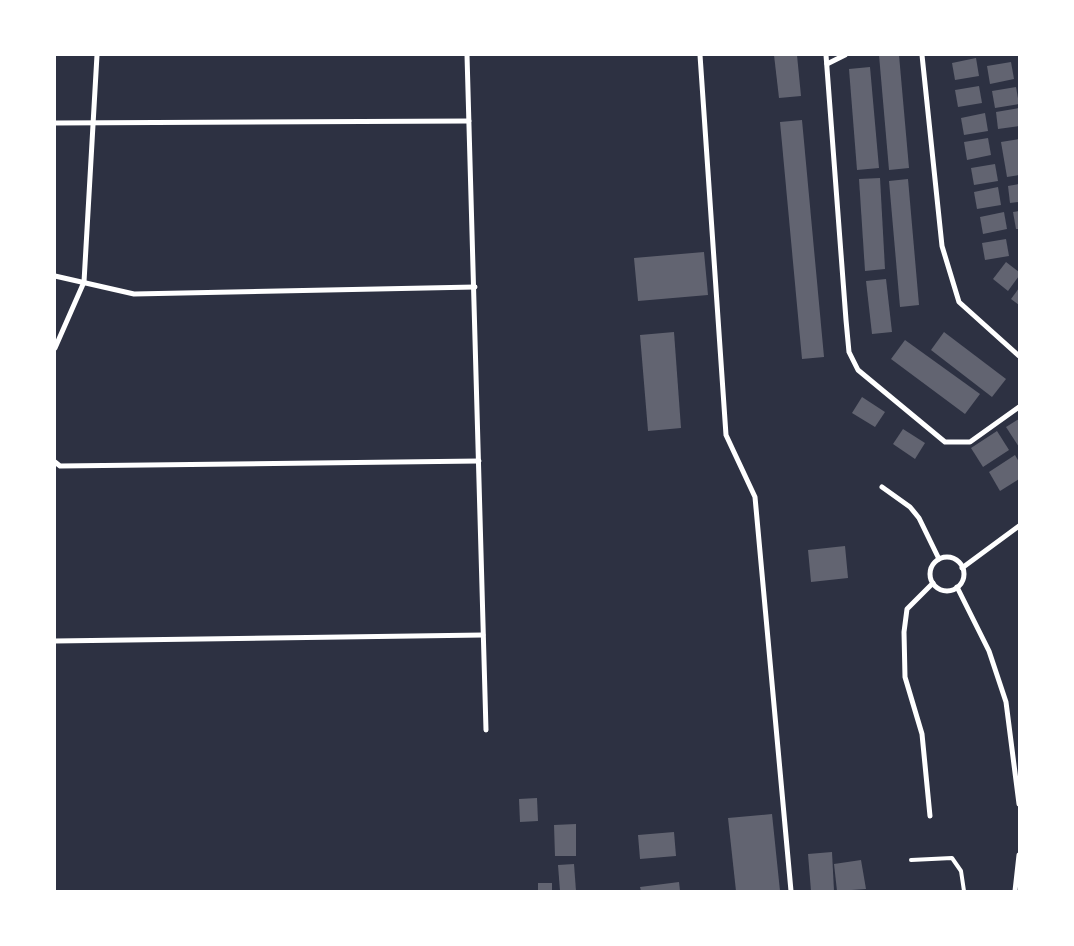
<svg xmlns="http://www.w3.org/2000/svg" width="1074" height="946" font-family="'Noto Serif',serif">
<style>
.building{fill:#626471}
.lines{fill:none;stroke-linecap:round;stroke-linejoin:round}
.service{stroke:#fff;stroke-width:4}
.minor{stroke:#fff;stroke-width:5}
</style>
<rect width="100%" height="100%" fill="#2d3142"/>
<!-- building -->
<g class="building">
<polygon points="774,55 797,55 801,96 779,98"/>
<polygon points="879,55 899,55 909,168 889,170"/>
<polygon points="976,58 979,76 955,80 952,63"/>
<polygon points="1011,62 1014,79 990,84 987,66"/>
<polygon points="870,67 879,168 857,170 849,69"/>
<polygon points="979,86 982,103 958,107 955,90"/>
<polygon points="1016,87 1019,104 995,108 992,91"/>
<polygon points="1019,108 1019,126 998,129 996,112"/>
<polygon points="985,113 988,131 964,135 961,118"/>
<polygon points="802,120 824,357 802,359 780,122"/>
<polygon points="988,138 991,155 967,160 964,142"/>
<polygon points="1019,139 1019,175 1007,177 1001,142"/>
<polygon points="995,164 998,181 974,185 971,168"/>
<polygon points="880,178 885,269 865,271 859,179"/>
<polygon points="908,179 919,305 900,307 889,181"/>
<polygon points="1019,184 1019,202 1010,203 1008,186"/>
<polygon points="998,187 1001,205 977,209 974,192"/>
<polygon points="1019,211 1019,229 1016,229 1013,212"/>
<polygon points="1004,212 1007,229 983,234 980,217"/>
<polygon points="1006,239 1009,256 985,260 982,243"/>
<polygon points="704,252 708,295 638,301 634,258"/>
<polygon points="1006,262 1019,272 1019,276 1008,291 993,279"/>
<polygon points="886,279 892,332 872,334 866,281"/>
<polygon points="1019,288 1019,305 1011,299"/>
<polygon points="674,332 681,428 648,431 640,335"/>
<polygon points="944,332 1006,379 992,397 931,350"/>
<polygon points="905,340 980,394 965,414 891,359"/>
<polygon points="862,397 885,412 875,427 852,413"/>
<polygon points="1019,419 1019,447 1006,427"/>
<polygon points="903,429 925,443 915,459 893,444"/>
<polygon points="997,431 1009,450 983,467 971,448"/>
<polygon points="1015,455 1019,462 1019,479 1000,491 989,472"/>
<polygon points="845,546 848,578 811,582 808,550"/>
<polygon points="537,798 538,821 520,822 519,799"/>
<polygon points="772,814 780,891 736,891 728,818"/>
<polygon points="576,824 576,856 555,856 554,825"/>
<polygon points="674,832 676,856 640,859 638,835"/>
<polygon points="832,852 834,891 811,891 808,854"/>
<polygon points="861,860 866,889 837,891 834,864"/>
<polygon points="574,864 576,891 560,891 558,865"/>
<polygon points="679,882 680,891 641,891 640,887"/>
<rect x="538" y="883" width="14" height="8"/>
</g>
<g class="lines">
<!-- service -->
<polyline class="service" points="911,860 952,858 961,871 964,891"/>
<!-- minor -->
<g class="minor">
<polyline points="467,55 486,730"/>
<polyline points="700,55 726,435 755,497 791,891"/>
<polyline points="826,55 846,320 849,352 858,370 945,442 970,442 1019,407"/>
<polyline points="922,55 942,246 959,302 1019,356"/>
<polyline points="827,64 845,55"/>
<polyline points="55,123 469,121"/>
<polyline points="55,276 134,294 475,287"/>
<polyline points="55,348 84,282 97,55"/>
<polyline points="55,462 60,466 479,461"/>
<polyline points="882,487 910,507 919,518 939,559"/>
<circle cx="947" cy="574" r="17"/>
<polyline points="962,568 1019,526"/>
<polyline points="957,587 989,651 1006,702 1019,804"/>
<polyline points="55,641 483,635"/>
<polyline points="930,816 922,734 905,677 904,632 907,609 933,583"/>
<polyline points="1015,891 1019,855"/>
</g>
</g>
<!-- border -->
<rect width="1074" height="946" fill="none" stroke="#ffffff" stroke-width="112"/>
</svg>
